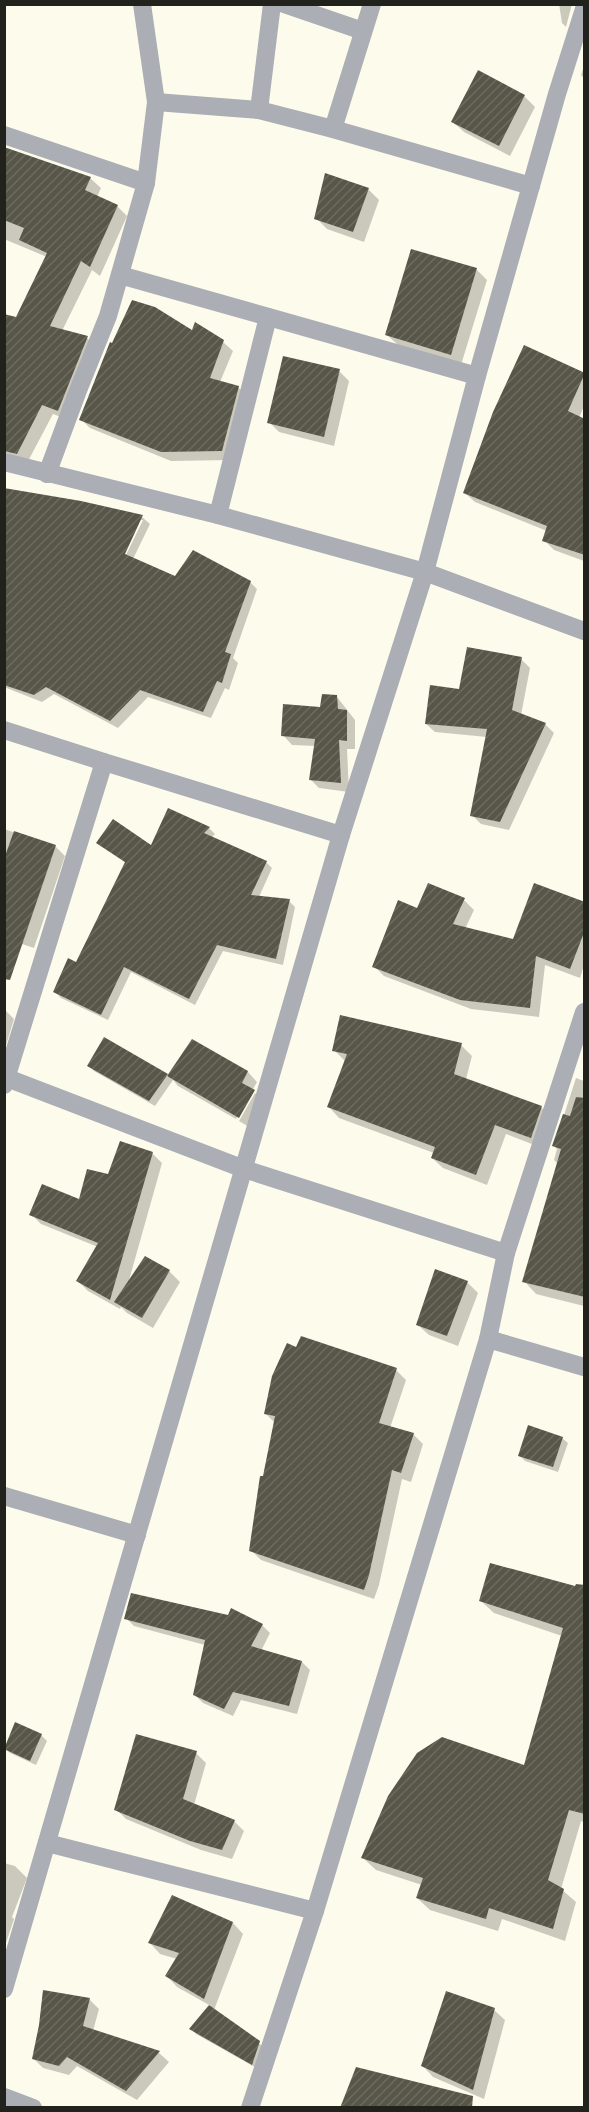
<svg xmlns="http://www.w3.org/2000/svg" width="589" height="2112" font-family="'Crimson Pro',serif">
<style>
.shadow{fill:#0003;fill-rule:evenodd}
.building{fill:url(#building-hatch)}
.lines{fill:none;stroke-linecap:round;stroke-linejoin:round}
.minor{stroke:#abaeb4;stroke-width:18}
</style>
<defs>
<pattern id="building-hatch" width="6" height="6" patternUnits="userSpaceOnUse" patternTransform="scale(1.5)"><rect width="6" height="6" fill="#575649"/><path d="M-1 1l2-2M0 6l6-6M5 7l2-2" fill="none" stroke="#6b6b60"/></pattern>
</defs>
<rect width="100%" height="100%" fill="#fdfcec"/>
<!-- shadow -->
<g class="shadow">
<polygon points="559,4 572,4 566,27 562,23"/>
<polygon points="584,66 584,78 581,75"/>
<polygon points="524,96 535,107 510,156 464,132 453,122"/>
<polygon points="4,149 90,178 101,188 97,197 117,206 127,216 100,276 92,270 62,331 87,338 97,348 69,420 53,414 27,463 4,460 4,316 17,319 47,257 4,239"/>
<polygon points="326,175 369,190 379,200 364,242 327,229 316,218"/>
<polygon points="476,269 487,280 461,365 398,345 387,335"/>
<polygon points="196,324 223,342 233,351 220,382 238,387 247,396 231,460 171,461 90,428 81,419 113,344 192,332"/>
<polygon points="525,347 584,375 584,406 579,418 584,420 584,561 554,550 544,540 547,531 475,502 464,492"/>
<polygon points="339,371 349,381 334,446 279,432 269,422"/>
<path d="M4,490L142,517L150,524L133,559L176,578L250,582L257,589L233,658L238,663L229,690L225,688L211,718L148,697L118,728L54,694L42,702L4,687ZM139,520H143L123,561L120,560Z"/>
<polygon points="521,659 530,668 521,715 545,724 554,733 509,830 481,824 472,815 487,737 435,732 426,724 460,691"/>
<polygon points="337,697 355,720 355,749 347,749 349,792 319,788 310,779 316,746 292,745 283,735"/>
<polygon points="209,828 215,834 211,838 266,862 272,868 259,897 289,901 295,907 283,965 223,951 195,1005 131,972 108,1020 61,998 55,992 77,964 126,863 98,843 152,847"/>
<polygon points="4,829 55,846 65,856 34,948 4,938"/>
<polygon points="464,900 474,910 465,929 514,941 584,903 584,965 580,978 545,965 539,1017 471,1009 384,976 374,966"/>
<polygon points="4,1009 14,1019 4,1052"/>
<polygon points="105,1039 168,1077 193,1041 248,1072 257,1082 252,1091 254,1092 252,1092 236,1119 178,1086 173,1080 155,1106 94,1071 89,1066"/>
<polygon points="461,1045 472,1056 466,1079 541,1107 552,1118 542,1148 506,1134 487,1185 443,1168 432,1158 434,1153 339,1118 329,1107 346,1062 334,1050"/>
<polygon points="576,1078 584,1081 584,1306 536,1294 524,1281 558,1164 554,1160 557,1149 554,1146"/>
<polygon points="255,1093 263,1101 249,1127 239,1121"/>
<polygon points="152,1153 162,1163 128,1284 169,1271 180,1282 153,1328 127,1313 121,1307 120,1309 88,1291 78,1281 98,1247 41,1224 31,1214 80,1201 109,1176"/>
<polygon points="467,1282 478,1293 458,1346 429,1335 418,1325"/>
<polygon points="297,1349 396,1370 406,1380 390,1428 413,1434 423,1444 411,1482 402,1479 379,1585 374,1599 261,1560 251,1550 275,1423 265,1413"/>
<polygon points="562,1438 568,1443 558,1472 525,1461 520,1456"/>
<polygon points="584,1587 584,1822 581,1821 561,1889 576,1902 565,1941 502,1919 498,1931 430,1910 417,1898 422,1885 376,1870 363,1858 525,1767 562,1636 494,1613 481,1601"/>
<polygon points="126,1618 262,1625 270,1633 261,1651 302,1662 310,1670 297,1714 241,1700 233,1716 203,1703 194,1694 205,1645 134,1626"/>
<polygon points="41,1735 47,1741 36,1765 10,1753 5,1748"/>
<polygon points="196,1753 206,1763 194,1805 234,1821 244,1831 232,1859 201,1850 126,1819 116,1809"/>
<polygon points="4,1863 15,1866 27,1878 12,1917 14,1919 4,1949"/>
<polygon points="173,1897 233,1923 243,1934 214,2010 265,2048 258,2069 196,2034 191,2028 211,2006 177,1987 167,1976 177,1959 160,1954 150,1943"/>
<polygon points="89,1999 99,2009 93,2031 159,2053 169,2062 137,2100 77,2066 69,2075 43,2068 33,2058"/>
<polygon points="494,2010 505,2020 484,2099 433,2077 423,2066"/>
</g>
<!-- building -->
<g class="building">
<polygon points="478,70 525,95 499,146 451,122"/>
<polygon points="4,147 91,177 85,190 118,205 90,267 81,261 50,326 88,336 58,411 42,405 17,454 4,451 4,314 16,317 47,253 19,240 24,228 4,220"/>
<polygon points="325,173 369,188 353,232 314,219"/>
<polygon points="411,249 477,268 451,355 385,335"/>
<polygon points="132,300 155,307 192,330 195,322 224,340 210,378 239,386 222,451 161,452 79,420 110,342 112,343"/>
<polygon points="524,345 585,373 568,411 585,419 585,555 542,541 547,526 463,493 493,412"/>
<polygon points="283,356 340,369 324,437 267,423"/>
<polygon points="4,488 81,501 143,515 125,554 175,576 193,550 251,581 225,652 231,654 222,683 217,681 203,712 140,690 110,721 46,687 34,695 4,685"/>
<polygon points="467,647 522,657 512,710 546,723 500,822 470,816 487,729 425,724 430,685 459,689"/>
<polygon points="322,694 337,695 338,709 347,710 347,741 339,740 341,783 309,780 315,739 281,736 283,704 320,707"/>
<polygon points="168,808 210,827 204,833 267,861 251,895 290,899 276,959 217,945 189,999 124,967 101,1015 53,992 68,958 76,962 125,862 96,843 113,819 151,845"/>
<polygon points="14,831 56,845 10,980 4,979 4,859"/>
<polygon points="428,883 465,898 453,924 513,939 534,883 585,902 585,930 570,969 536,956 530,1008 460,1000 372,967 398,900 417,908"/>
<polygon points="340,1015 462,1043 454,1074 542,1106 531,1138 495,1125 476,1175 431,1158 435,1147 327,1107 347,1054 332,1051"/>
<polygon points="104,1037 168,1074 149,1101 87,1066"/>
<polygon points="192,1039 248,1071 242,1083 255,1090 239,1118 167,1076"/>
<polygon points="576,1097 585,1098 585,1297 522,1282 561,1149 552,1146 563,1114 570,1116"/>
<polygon points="120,1141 153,1152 110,1300 76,1281 98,1243 29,1215 42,1184 79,1199 87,1169 108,1174"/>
<polygon points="145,1256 170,1270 142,1318 114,1302"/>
<polygon points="435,1269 468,1281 447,1336 416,1325"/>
<polygon points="301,1336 397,1368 379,1423 414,1433 401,1473 392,1470 369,1575 364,1590 249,1551 260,1476 263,1476 275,1416 264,1414 272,1376 287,1343 296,1347"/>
<polygon points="528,1425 563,1437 553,1467 518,1456"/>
<polygon points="490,1563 575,1586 576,1584 585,1585 585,1814 569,1810 548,1880 564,1889 553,1929 489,1908 486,1919 416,1898 423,1878 361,1858 388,1796 417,1753 442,1737 524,1765 563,1628 479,1601"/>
<polygon points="131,1593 228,1615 231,1608 263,1624 251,1646 302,1661 289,1706 233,1692 224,1709 193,1695 205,1640 124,1619"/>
<polygon points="15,1722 42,1734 30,1761 4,1749"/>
<polygon points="136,1734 197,1751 183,1799 235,1820 222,1850 190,1841 114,1810"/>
<polygon points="172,1895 233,1922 204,1999 165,1976 179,1953 148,1943"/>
<polygon points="43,1990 90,1998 83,2026 160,2051 126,2091 67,2057 59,2066 32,2059 39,2025"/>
<polygon points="446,1991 495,2008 473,2090 421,2066"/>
<polygon points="209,2005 260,2041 252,2065 189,2029"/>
<polygon points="356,2067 473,2096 472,2108 340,2108"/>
</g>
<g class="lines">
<!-- minor -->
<g class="minor">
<polyline points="284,4 363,31"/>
<polyline points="156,102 259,110 333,129 531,186"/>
<polyline points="259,110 272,4"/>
<polyline points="333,129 372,4"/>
<polyline points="4,135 146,183"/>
<polyline points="120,275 477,376"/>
<polyline points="4,462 218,515 425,572 584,631"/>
<polyline points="47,474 77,393 108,316 146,183 156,102 142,4"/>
<polyline points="218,515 268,317"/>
<polyline points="4,730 104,762"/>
<polyline points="7,1078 244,1169 506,1253"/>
<polyline points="4,1085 104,762 341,835"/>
<polyline points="488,1339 584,1367"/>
<polyline points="4,1496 137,1535"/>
<polyline points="47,1843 315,1911"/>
<polyline points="4,1989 341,835 425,572 477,376 557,94 584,9"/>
<polyline points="4,2097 33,2108"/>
<polyline points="250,2108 315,1911 488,1339 506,1253 584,1012"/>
</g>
</g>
<!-- border -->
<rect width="589" height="2112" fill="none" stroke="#22221c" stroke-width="12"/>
</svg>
